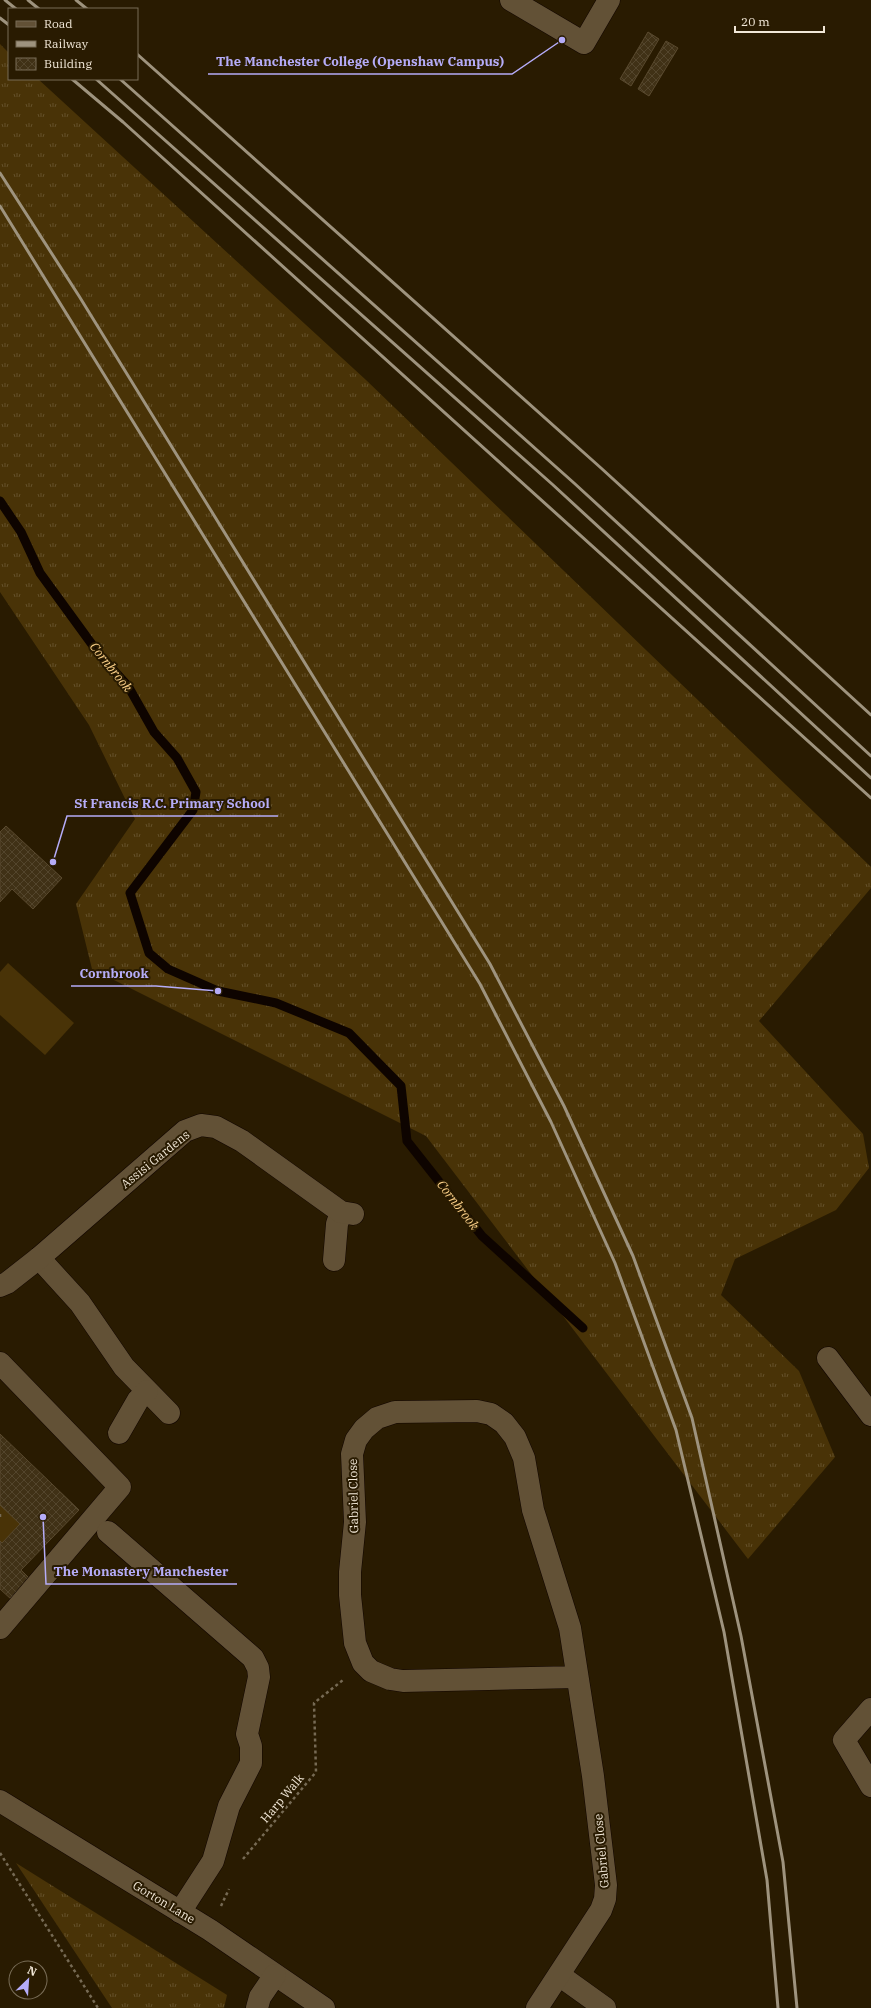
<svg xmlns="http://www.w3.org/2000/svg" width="871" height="2008" font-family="'IBM Plex Serif',serif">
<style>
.grass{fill:url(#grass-tufts)}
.garden{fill:#493307}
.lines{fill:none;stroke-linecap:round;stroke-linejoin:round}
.stream{stroke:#0e0400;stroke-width:9}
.building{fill:url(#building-cross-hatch);stroke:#59492e}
.minor-casing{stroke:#110500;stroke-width:23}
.path{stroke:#766a54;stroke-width:2.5;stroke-dasharray:3 3;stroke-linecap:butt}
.minor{stroke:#625136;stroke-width:22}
.rail{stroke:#9e937e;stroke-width:3}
.labels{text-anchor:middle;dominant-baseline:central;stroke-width:4;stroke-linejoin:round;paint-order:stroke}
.street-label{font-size:12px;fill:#f1e7d7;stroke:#291b01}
.water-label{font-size:13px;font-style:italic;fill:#f9ce87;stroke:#291b01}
.leader{fill:none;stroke:#b5acf8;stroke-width:1.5}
.callout-dot{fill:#b5acf8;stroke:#291b01;stroke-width:1.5}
.callout-label{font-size:13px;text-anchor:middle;font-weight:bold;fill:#b5acf8;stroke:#291b01;stroke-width:4;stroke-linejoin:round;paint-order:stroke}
</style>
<defs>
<pattern id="grass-tufts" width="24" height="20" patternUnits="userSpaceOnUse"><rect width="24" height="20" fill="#493307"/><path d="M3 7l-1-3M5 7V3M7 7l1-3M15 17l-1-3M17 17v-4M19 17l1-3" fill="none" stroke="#64512a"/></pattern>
<pattern id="building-cross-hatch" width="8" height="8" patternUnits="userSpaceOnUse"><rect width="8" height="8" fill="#403116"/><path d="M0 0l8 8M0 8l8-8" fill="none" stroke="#53452c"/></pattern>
</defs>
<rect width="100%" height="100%" fill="#291b01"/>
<!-- grass -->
<g class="grass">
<polygon points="0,44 9,53 9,79 38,79 366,380 871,867 871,888 759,1021 863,1134 869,1168 836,1210 735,1259 721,1295 799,1371 835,1457 748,1559 426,1136 92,969 76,904 135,819 89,725 0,592"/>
<polygon points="16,1863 227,1995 224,2008 112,2008"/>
</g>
<!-- garden -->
<g class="garden">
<polygon points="8,963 74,1023 45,1055 0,1015 0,972"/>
<polygon points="0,1505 20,1524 2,1543 0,1541"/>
</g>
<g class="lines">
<!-- stream -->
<polyline class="stream" points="0,501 21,532 40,573 99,654 128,686 154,732 177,758 196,792 193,810 130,893 149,953 168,969 218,991 276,1003 349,1033 401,1086 407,1141 482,1236 583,1328"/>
</g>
<!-- building -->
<g class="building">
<polygon points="648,32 659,39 631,86 620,79"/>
<polygon points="666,41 678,48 649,96 638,89"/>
<polygon points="6,826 62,878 33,909 12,889 0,902 0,832"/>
<polygon points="0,1434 79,1510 21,1570 31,1580 12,1600 0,1589 0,1541 2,1543 20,1524 0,1505"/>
</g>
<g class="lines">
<!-- minor casing -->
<g class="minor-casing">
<g id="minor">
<polyline points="511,0 584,43 609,0"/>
<polyline points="39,1258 80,1303 124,1367 169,1413"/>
<polyline points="334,1260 337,1224 341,1212"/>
<polyline points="0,1286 7,1283 39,1258 185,1131 201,1125 216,1127 242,1141 341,1212 353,1214"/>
<polyline points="828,1358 871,1415"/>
<polyline points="0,1363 120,1487 0,1628"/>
<polyline points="119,1433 138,1400 147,1391"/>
<polyline points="108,1532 253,1658 258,1668 259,1677 247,1734 251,1746 251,1763 229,1806 213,1861 180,1912"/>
<polyline points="871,1709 844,1740 871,1786"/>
<polyline points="0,1801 210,1930 324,2008"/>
<polyline points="559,1975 605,2008"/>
<polyline points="257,2008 260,1997 275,1975"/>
<polyline points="537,2008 601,1910 605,1899 606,1885 593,1776 570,1628 533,1510 524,1458 515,1437 504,1423 491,1414 477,1411 395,1412 377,1418 364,1429 356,1440 352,1454 355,1522 350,1572 350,1595 355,1643 363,1663 371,1671 390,1679 403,1681 577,1677"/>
</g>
</g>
<!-- path -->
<g class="path">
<polyline points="0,1514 0,1517"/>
<polyline points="0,1853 98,2008"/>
<polyline points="243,1859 316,1772 314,1703 343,1680"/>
<polyline points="221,1906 229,1889"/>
</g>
<!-- minor -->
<use href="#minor" class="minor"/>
<!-- rail -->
<g class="rail">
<polyline points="5,0 16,9"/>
<polyline points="28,0 39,9"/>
<polyline points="76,0 87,9"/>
<polyline points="0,18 9,25"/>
<polyline points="137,54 601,468 871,715"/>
<polyline points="72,79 123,122 871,798"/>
<polyline points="96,79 552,484 871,778"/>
<polyline points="120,79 574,483 871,756"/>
<polyline points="0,173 79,296 490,964 564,1106 633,1256 692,1418 741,1636 783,1862 797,2008"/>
<polyline points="0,206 480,984 551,1122 615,1263 676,1430 724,1632 767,1880 778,2008"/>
</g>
</g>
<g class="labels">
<!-- street labels -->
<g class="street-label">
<text transform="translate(155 1159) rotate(-39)">Assisi Gardens</text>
<text transform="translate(353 1496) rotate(-91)">Gabriel Close</text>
<text transform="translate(282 1798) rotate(-50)">Harp Walk</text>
<text transform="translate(601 1851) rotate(-95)">Gabriel Close</text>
<text transform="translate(164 1902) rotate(31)">Gorton Lane</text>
</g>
<!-- water labels -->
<g class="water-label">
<text transform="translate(111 667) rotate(51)">Cornbrook</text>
<text transform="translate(458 1205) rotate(52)">Cornbrook</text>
</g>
</g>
<!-- callouts -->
<path class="leader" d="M562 40L512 74H208M53 862L67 816H278M218 991L156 986H71M43 1517L46 1584H237"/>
<g class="callout-dot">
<circle cx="562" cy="40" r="4"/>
<circle cx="53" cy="862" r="4"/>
<circle cx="218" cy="991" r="4"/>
<circle cx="43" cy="1517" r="4"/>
</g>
<g class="callout-label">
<text x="360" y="66">The Manchester College (Openshaw Campus)</text>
<text x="172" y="808">St Francis R.C. Primary School</text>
<text x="114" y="978">Cornbrook</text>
<text x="141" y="1576">The Monastery Manchester</text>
</g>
<!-- legend -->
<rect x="8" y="8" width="130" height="72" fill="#291b01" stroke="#796d57"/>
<rect x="16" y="21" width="20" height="6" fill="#625136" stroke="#796d57"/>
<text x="44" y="28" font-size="12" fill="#f1e7d7">Road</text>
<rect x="16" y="41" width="20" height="6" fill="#9e937e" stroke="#796d57"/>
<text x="44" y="48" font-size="12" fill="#f1e7d7">Railway</text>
<rect x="16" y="58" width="20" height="12" fill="url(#building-cross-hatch)" stroke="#796d57"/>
<text x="44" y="68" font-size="12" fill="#f1e7d7">Building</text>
<!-- north arrow -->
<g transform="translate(28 1980) rotate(25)"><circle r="19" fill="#291b01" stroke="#796d57"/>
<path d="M0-3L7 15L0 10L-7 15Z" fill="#b5acf8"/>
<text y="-6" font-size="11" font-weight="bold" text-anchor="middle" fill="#f1e7d7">N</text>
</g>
<!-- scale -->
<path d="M735 26v6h89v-6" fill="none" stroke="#f1e7d7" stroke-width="2"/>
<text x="741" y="26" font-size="12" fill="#f1e7d7" stroke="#291b01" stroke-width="3" paint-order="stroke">20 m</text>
</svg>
